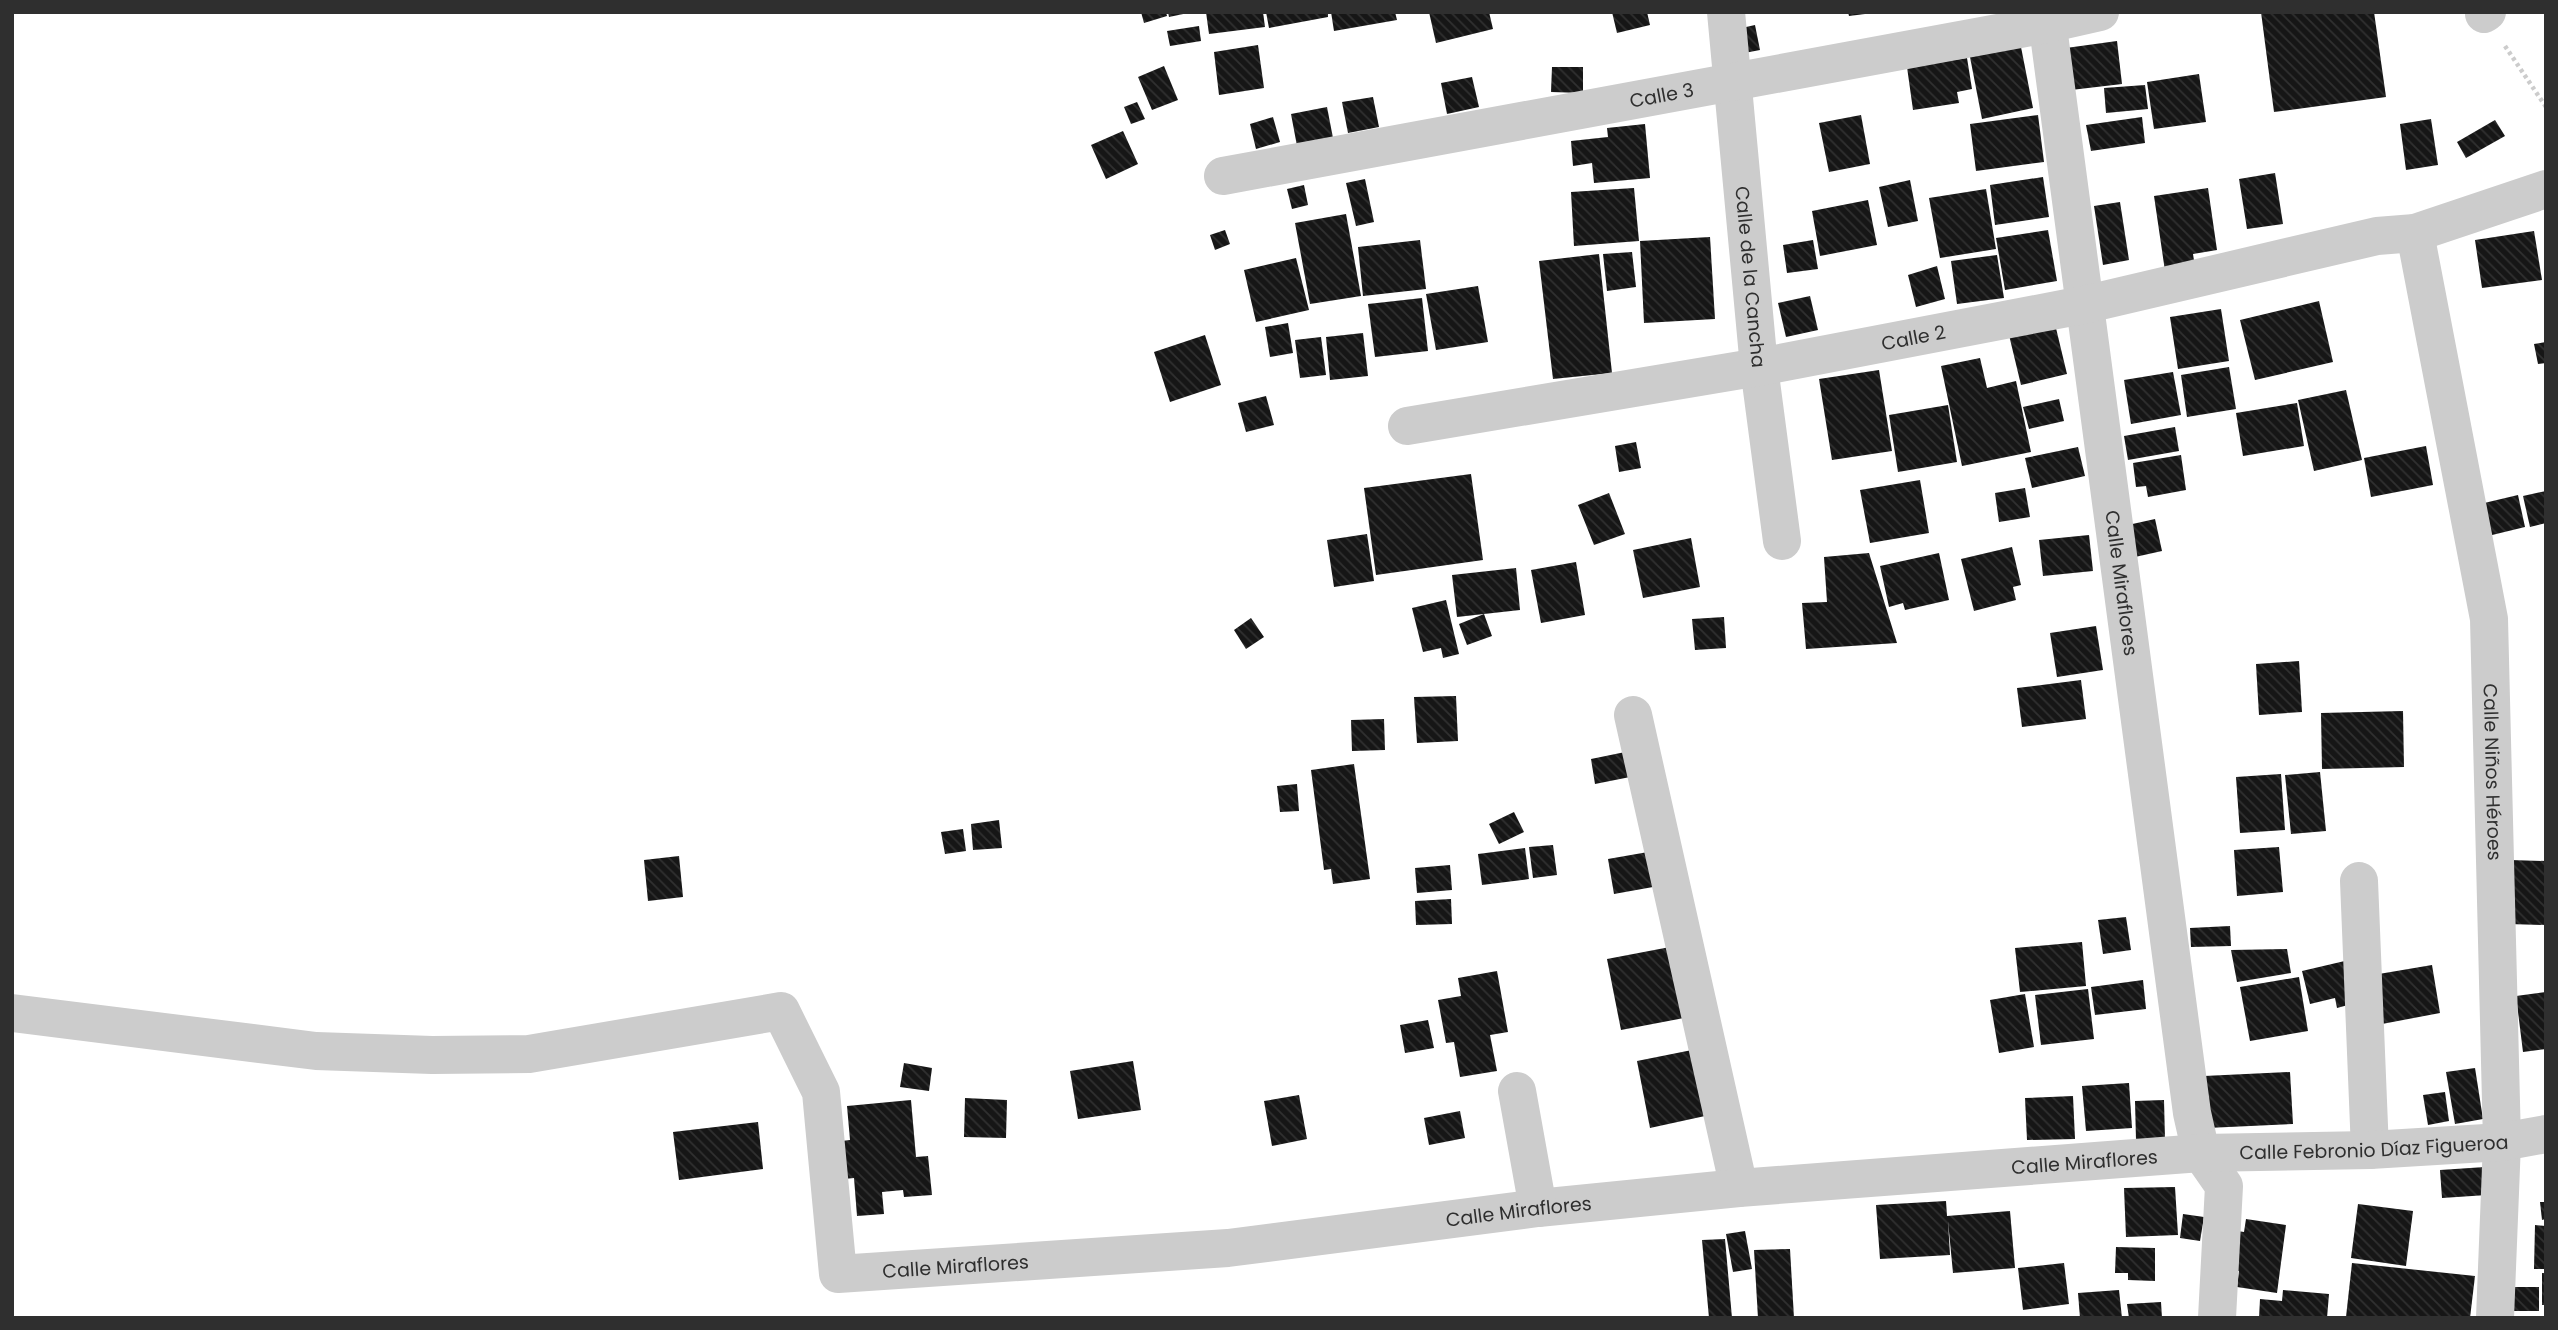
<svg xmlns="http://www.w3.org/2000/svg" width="2558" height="1330" font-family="Poppins,sans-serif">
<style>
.building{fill:url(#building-back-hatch)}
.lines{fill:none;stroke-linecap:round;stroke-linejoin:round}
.path{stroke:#ccc;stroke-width:4.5;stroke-dasharray:3.5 3.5;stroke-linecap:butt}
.minor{stroke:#ccc;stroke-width:38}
.labels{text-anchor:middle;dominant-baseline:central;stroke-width:7;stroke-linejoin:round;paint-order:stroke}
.street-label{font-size:19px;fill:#2f2f2f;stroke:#fff}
</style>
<defs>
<pattern id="building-back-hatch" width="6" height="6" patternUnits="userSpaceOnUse" patternTransform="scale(1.75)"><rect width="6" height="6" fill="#161616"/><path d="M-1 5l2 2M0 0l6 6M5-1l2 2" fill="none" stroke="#303030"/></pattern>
</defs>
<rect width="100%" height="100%" fill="#fff"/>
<!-- building -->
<g class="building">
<polygon points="1141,12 1166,12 1167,16 1144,23"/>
<polygon points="1168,12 1188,12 1188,13 1169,17"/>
<polygon points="1206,12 1263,12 1265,27 1209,34"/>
<polygon points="1266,12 1328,12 1328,17 1269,28"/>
<polygon points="1331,12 1395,12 1397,20 1334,31"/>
<polygon points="1429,12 1489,12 1493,29 1436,43"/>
<polygon points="1612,12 1647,12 1650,25 1617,33"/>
<polygon points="1848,12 1865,12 1865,14 1849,16"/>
<polygon points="2261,12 2374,12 2386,97 2274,112"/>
<polygon points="1755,25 1760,50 1734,55 1728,31"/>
<polygon points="1199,26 1201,41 1170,46 1167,31"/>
<polygon points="2117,41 2122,84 2071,90 2066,48"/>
<polygon points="1258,45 1264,88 1219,95 1214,52"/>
<polygon points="2021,47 2033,108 1982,119 1970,57"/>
<polygon points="1967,58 1972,89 1957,92 1959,103 1913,110 1907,67"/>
<polygon points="1164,66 1178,100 1152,110 1138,77"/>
<polygon points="1552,67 1583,67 1583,93 1551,92"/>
<polygon points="2199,74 2206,122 2154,129 2147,82"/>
<polygon points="1472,77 1479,107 1447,114 1441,83"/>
<polygon points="2145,85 2148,109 2106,113 2104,88"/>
<polygon points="1373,97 1379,127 1348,133 1342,102"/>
<polygon points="1137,102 1145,119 1131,124 1124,107"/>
<polygon points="1327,107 1333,138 1297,146 1291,114"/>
<polygon points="1861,115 1870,164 1829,172 1819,123"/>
<polygon points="2038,115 2044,162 1976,171 1970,124"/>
<polygon points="1273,117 1280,142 1256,149 1250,124"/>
<polygon points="2142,117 2145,143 2091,151 2086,125"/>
<polygon points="2431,119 2438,165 2406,170 2400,124"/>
<polygon points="2495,120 2505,136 2466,158 2457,142"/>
<polygon points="1645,124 1650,178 1594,183 1592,163 1573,166 1571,141 1608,137 1607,128"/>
<polygon points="1123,131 1138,164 1106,179 1091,145"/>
<polygon points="2275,173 2283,224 2247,229 2239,179"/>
<polygon points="2043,177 2049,217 1995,225 1990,185"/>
<polygon points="1365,179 1374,222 1356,226 1346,183"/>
<polygon points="1910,180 1918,221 1888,227 1879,187"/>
<polygon points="1304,185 1308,205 1292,209 1287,189"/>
<polygon points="1634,188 1639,241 1574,246 1571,192"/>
<polygon points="2208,188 2217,250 2193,254 2195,267 2165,271 2154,196"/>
<polygon points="1986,189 1996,249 1940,258 1929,198"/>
<polygon points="1868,200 1877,245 1820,256 1812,211"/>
<polygon points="2120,202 2129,260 2103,265 2094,206"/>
<polygon points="1346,214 1361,296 1310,304 1295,223"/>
<polygon points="1225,230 1230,244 1215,250 1210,235"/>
<polygon points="2048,230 2057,281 2005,290 1996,238"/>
<polygon points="2534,231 2542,280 2482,288 2475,240"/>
<polygon points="1710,237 1715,319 1644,323 1640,241"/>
<polygon points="1420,240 1426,289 1363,296 1358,247"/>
<polygon points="1813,240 1818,269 1787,273 1783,245"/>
<polygon points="1632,252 1636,287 1607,291 1603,254"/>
<polygon points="1599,254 1612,373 1553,379 1539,261"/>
<polygon points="1997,255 2004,298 1957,304 1951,261"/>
<polygon points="1296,258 1309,310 1256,322 1244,270"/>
<polygon points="1937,266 1945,299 1916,307 1908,275"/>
<polygon points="1478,286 1488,342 1436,350 1426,294"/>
<polygon points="1810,296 1818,330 1786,337 1778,303"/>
<polygon points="1422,298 1428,351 1375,357 1368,304"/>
<polygon points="2319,301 2333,362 2255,380 2240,320"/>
<polygon points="2221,309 2229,361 2178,369 2170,317"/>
<polygon points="1288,323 1293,353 1270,357 1265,327"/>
<polygon points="2055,324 2067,374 2021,385 2009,335"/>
<polygon points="1363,333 1368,376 1330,380 1326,337"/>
<polygon points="1205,335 1221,385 1170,402 1154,352"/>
<polygon points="1321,337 1326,375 1300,378 1295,340"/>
<polygon points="2546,342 2546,363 2538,364 2534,344"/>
<polygon points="1980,358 1987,388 2016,381 2031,452 1962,466 1941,366"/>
<polygon points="2229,367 2236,409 2187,417 2181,375"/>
<polygon points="1879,370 1892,451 1832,460 1819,379"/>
<polygon points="2173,372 2181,415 2131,424 2124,380"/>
<polygon points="2346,390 2362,460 2314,471 2298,400"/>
<polygon points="1266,396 1274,425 1246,432 1238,403"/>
<polygon points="2059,399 2064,421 2029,429 2023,407"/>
<polygon points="2297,403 2304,446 2243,456 2236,413"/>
<polygon points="1948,405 1957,462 1898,472 1889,415"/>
<polygon points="2175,427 2179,451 2128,460 2124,436"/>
<polygon points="1636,442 1641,468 1619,472 1615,446"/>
<polygon points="2426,446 2433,485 2371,497 2364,458"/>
<polygon points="2078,447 2085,476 2032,488 2025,458"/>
<polygon points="2181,455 2186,490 2148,497 2146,486 2136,487 2133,463"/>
<polygon points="1471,474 1483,560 1376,575 1364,488"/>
<polygon points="1920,480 1929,533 1870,543 1860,490"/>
<polygon points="2025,488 2030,517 1999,522 1995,493"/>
<polygon points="2546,491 2546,523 2530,527 2523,496"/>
<polygon points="1609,493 1625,534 1594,545 1578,505"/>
<polygon points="2518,495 2525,527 2488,536 2480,504"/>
<polygon points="2155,519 2162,551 2135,557 2128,525"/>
<polygon points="1367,534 1374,581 1334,587 1327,540"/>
<polygon points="2089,535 2093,571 2043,576 2039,540"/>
<polygon points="1691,538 1700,587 1643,598 1633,550"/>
<polygon points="2012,547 2021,585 2013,587 2016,600 1974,611 1961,559"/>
<polygon points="1869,553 1897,643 1806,649 1802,603 1827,602 1824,557"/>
<polygon points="1939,553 1949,600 1905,610 1903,603 1889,607 1880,566"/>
<polygon points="1576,562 1585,615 1541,623 1531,570"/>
<polygon points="1516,568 1520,610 1457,617 1452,575"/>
<polygon points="1446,600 1459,654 1443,658 1441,648 1423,652 1412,608"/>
<polygon points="1484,614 1492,636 1467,645 1459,624"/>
<polygon points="1724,617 1726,648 1695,650 1692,619"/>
<polygon points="1251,618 1264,637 1246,649 1234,630"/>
<polygon points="2096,626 2103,670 2057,677 2050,633"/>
<polygon points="2299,661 2302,712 2259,715 2256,664"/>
<polygon points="2081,680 2086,719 2022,727 2017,688"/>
<polygon points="1456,696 1458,741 1417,743 1414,697"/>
<polygon points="2403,711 2404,767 2322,769 2321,713"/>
<polygon points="1384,719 1385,750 1352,751 1351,720"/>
<polygon points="1635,750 1640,775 1595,784 1591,759"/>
<polygon points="1354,764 1370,879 1333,884 1331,869 1324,870 1311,770"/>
<polygon points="2320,772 2326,831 2291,834 2285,775"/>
<polygon points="2281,774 2285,830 2240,833 2236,777"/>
<polygon points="1297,784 1299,811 1280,812 1277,786"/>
<polygon points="1514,812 1524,832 1499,844 1489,824"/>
<polygon points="999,820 1002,848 973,850 971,824"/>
<polygon points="963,829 966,851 945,854 941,832"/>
<polygon points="1553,845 1557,875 1533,878 1529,847"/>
<polygon points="2279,847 2283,892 2237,896 2234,850"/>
<polygon points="1525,848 1529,879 1482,885 1478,854"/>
<polygon points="1648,852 1653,887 1614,894 1608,859"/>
<polygon points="679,856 683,897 648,901 644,860"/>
<polygon points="2510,860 2546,861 2546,925 2508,924"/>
<polygon points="1450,865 1452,890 1417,893 1415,868"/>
<polygon points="1451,899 1452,924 1416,925 1415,901"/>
<polygon points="2126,917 2131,950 2103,954 2098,920"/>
<polygon points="2230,926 2231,946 2191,947 2190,928"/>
<polygon points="2082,942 2086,986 2020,992 2015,948"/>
<polygon points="1670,947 1684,1018 1621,1030 1607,959"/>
<polygon points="2287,949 2291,973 2237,982 2231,950"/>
<polygon points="2349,960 2359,1002 2337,1008 2335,998 2310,1004 2302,971"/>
<polygon points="2432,965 2440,1013 2382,1024 2373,975"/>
<polygon points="1497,971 1508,1032 1490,1035 1497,1071 1460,1077 1454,1042 1446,1043 1438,1000 1461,996 1458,978"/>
<polygon points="2299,977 2308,1031 2250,1041 2240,987"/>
<polygon points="2143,980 2146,1009 2095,1015 2091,987"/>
<polygon points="2088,989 2094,1039 2041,1045 2035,995"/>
<polygon points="2546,992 2546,1049 2523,1052 2516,996"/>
<polygon points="2025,994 2034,1047 1999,1053 1990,1000"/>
<polygon points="1428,1020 1434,1048 1405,1053 1400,1025"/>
<polygon points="1692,1050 1705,1116 1650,1128 1637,1061"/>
<polygon points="1133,1061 1141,1110 1078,1119 1070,1071"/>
<polygon points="904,1063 932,1068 929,1091 900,1087"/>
<polygon points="2475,1068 2483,1119 2455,1124 2446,1072"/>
<polygon points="2290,1072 2293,1124 2207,1128 2204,1076"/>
<polygon points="2129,1083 2132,1128 2086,1131 2082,1086"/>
<polygon points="2445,1092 2449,1121 2428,1125 2423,1095"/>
<polygon points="1299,1095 1307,1139 1272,1146 1264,1101"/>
<polygon points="2073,1096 2075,1139 2027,1140 2025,1098"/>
<polygon points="965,1098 1007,1100 1006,1138 964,1137"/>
<polygon points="911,1100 916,1157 928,1156 932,1195 904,1197 903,1190 882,1192 884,1214 857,1216 854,1178 844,1179 841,1141 850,1140 847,1106"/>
<polygon points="2164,1100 2165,1139 2136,1140 2135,1101"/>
<polygon points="1460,1111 1465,1138 1429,1145 1424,1118"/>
<polygon points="758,1122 763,1169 679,1180 673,1132"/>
<polygon points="2485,1167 2487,1195 2442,1198 2440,1170"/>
<polygon points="2175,1187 2178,1235 2126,1237 2124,1188"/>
<polygon points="1946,1201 1947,1216 2010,1211 2015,1268 1953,1273 1948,1221 1950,1255 1880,1259 1876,1205"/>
<polygon points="2540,1202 2546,1202 2546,1219 2542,1220"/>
<polygon points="2358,1204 2413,1211 2406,1266 2351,1258"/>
<polygon points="2183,1214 2204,1217 2200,1241 2180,1238"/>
<polygon points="2246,1219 2286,1225 2277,1293 2237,1287 2239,1271 2226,1269 2231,1230 2244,1232"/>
<polygon points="2535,1225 2546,1226 2546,1269 2534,1269"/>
<polygon points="1745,1231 1752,1269 1733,1272 1726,1234"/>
<polygon points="1725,1239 1732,1318 1709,1318 1702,1240"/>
<polygon points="2116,1247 2155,1248 2155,1281 2128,1280 2128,1273 2115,1273"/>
<polygon points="1790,1249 1794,1318 1758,1318 1754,1250"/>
<polygon points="2064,1263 2069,1304 2023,1310 2018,1268"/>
<polygon points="2352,1263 2475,1276 2470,1318 2346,1317"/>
<rect x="2542" y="1273" width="4" height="32"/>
<rect x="2511" y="1287" width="28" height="24"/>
<polygon points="2119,1290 2122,1318 2080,1318 2078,1293"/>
<polygon points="2283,1290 2329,1294 2327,1318 2259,1318 2260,1299 2282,1301"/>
<polygon points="2161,1302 2162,1318 2129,1318 2127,1304"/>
</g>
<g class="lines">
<!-- path -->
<polyline class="path" points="2505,46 2546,107"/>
<!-- minor -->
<g class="minor">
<path id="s1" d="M1726,12L1759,367L1782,541"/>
<path id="s2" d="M2046,12L2192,1113L2201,1153L2224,1186L2217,1318"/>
<polyline points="2484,14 2487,12"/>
<path id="s3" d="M1223,176L2047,24L2100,12"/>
<path id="s4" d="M2415,233L2489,619L2502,1142L2495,1318"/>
<path id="s5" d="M1407,426L1759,367L2083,305L2377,236L2415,233L2546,189"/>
<polyline points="1633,715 1739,1188"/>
<polyline points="2359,881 2370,1150"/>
<path id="s6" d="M12,1013L316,1051L432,1055L529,1054L781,1011L821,1092L838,1274L1228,1248L1538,1208L1739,1188L2201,1153L2370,1150L2502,1142L2546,1134"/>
<polyline points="1517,1091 1538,1208"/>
</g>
</g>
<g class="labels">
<!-- street labels -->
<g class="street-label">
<text stroke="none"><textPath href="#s3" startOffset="446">Calle 3</textPath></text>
<text stroke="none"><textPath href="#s1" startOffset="266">Calle de la Cancha</textPath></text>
<text stroke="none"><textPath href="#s5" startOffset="514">Calle 2</textPath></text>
<text stroke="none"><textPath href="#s2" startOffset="576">Calle Miraflores</textPath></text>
<text stroke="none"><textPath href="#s4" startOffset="546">Calle Niños Héroes</textPath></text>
<text stroke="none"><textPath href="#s6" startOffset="2590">Calle Febronio Díaz Figueroa</textPath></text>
<text stroke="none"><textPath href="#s6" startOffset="2300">Calle Miraflores</textPath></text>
<text stroke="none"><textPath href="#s6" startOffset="1732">Calle Miraflores</textPath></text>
<text stroke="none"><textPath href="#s6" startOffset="1166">Calle Miraflores</textPath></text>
</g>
</g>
<!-- border -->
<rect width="2558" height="1330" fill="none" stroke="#2f2f2f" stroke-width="28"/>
</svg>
